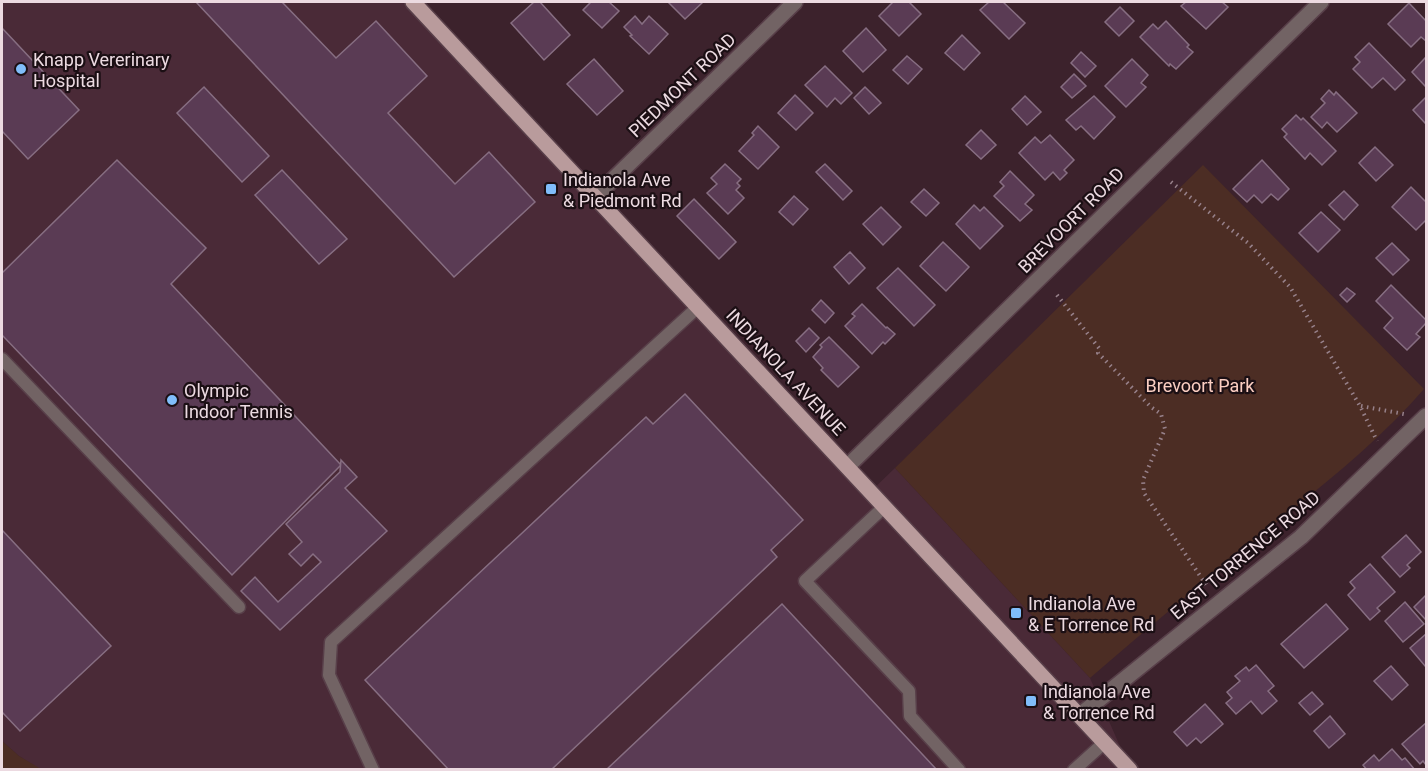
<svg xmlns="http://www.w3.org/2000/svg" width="1428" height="771" font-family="Roboto,sans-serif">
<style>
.built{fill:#4a2a37}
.green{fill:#4c2d24}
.building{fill:#5a3b54;stroke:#876e82;stroke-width:1.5}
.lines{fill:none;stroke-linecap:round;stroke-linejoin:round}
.lane-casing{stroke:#583f49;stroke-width:15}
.street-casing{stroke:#583f49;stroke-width:18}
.primary-casing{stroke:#583f49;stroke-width:18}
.path{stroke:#97818a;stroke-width:4;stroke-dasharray:1.5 4.5;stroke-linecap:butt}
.lane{stroke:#726364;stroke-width:12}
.street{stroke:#726364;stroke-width:15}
.primary{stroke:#b99b9c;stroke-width:15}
.poi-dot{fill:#80bdfa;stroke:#1b0f14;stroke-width:2}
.labels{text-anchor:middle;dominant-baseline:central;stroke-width:4.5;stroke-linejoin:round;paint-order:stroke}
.poi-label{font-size:18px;fill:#ecdae1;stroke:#1b0f14;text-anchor:start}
.street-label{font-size:18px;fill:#ecdae1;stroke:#1b0f14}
.park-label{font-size:18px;fill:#fbcec2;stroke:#1b0f14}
</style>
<rect width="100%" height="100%" fill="#3c222c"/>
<!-- built -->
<polygon class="built" points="2,2 411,2 869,493 895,468 1090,678 1130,769 41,770 19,756 2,741"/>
<!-- green -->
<g class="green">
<path d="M1203,165L1424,389C1378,442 1323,485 1269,529C1208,578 1149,627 1090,678L895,468Z"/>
<polygon points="2,741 19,756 41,769 5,769 2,767"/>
</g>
<!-- building -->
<g class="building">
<polygon points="196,2 282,2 336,58 376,21 427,76 388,113 455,184 489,152 535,202 454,277"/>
<polygon points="534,2 540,2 570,35 544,60 511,23"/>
<polygon points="591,2 609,2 619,11 602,28 583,10"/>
<polygon points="668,2 703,2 685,19"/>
<polygon points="893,2 909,2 921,14 899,36 879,16"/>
<polygon points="989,2 1003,2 1025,23 1009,39 980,10"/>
<polygon points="1186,2 1222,2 1228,7 1206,29 1181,6"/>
<polygon points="1409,3 1426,21 1426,41 1421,37 1411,47 1388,24"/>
<polygon points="1120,7 1134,21 1119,36 1105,22"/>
<polygon points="635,16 642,24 649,16 668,34 649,54 630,36 632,35 624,27"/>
<polygon points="1166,21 1189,45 1187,47 1193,52 1176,69 1170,64 1169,66 1140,37 1153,24 1158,29"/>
<polygon points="2,28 79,110 28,159 2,131"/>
<polygon points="866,28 886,50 863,72 843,51"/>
<polygon points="962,35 980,53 964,70 945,53"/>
<polygon points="1369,43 1405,80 1395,90 1383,78 1372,88 1353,69 1360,62 1355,57"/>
<polygon points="1081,52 1096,66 1085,77 1071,63"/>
<polygon points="907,56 922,69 908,84 893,70"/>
<polygon points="1426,57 1426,87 1412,72"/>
<polygon points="594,59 623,91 597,115 567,84"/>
<polygon points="1132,59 1148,75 1141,83 1146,87 1126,107 1105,86"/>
<polygon points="825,66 852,93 841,104 835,98 827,107 805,85"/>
<polygon points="1074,74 1086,86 1072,98 1061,87"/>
<polygon points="204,87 269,156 242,182 177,113"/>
<polygon points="865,87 881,103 869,114 854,98"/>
<polygon points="1329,90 1334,95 1336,92 1357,113 1337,132 1327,122 1322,128 1311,117 1325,103 1321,99"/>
<polygon points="795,95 813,113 796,130 778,113"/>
<polygon points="1025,96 1041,112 1027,125 1012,109"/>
<polygon points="1094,96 1115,117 1094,139 1081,126 1076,130 1066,120"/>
<polygon points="1426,97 1426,124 1413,110"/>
<polygon points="1296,115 1301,120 1303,118 1336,151 1322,165 1310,153 1305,159 1284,137 1287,134 1282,129"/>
<polygon points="758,126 779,147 758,169 739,151 754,135 752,133"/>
<polygon points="981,130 996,145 981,159 966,145"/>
<polygon points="1050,135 1074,160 1064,170 1067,173 1060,180 1053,172 1045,180 1019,153 1035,137 1041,143"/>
<polygon points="1375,147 1393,165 1376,181 1359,163"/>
<polygon points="117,160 206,248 171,284 341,465 232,575 2,335 2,273"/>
<polygon points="1262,160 1289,189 1278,200 1271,194 1262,203 1254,195 1247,202 1233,189"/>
<polygon points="725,164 741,179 737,183 740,186 736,190 744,198 728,214 707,193 717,184 711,178"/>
<polygon points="825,164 852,191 843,200 816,172"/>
<polygon points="282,170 347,239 319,264 255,195"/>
<polygon points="1010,171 1034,195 1025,204 1032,210 1020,221 994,196 1004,186 1000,182"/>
<polygon points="1411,187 1426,202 1426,220 1416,230 1392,207"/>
<polygon points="924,189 939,203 926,216 911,202"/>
<polygon points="1344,191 1358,205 1344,220 1329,205"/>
<polygon points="794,196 808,209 793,225 779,212"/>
<polygon points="694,199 736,242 719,259 677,216"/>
<polygon points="974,205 980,211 984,207 1003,226 980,249 956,224"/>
<polygon points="881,207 901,227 883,245 863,224"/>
<polygon points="1321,212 1340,230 1318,252 1299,233"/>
<polygon points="943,242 969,267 946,291 920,266"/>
<polygon points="1392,243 1409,260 1393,275 1376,258"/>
<polygon points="850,252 865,268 849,284 834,267"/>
<polygon points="898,268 935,305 914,326 877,288"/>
<polygon points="1391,285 1426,320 1426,323 1416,334 1420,337 1407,350 1384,328 1393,318 1376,301"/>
<polygon points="1347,288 1355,294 1347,302 1340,295"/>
<polygon points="821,300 834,313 825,323 812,310"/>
<polygon points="862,304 886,328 887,327 895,334 885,344 883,342 872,354 845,326 855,316 852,314"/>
<polygon points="809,328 819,338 806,352 796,341"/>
<polygon points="829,337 859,367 838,387 821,370 823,368 813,357 822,347 820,345"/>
<polygon points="685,394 803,520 771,550 777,557 551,770 449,770 365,680 646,417 653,424"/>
<polygon points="341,460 357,477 345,488 387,531 280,630 241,591 255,577 278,602 321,562 313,554 301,566 289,554 302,542 286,524 340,472"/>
<polygon points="2,530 111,646 20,731 2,712"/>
<polygon points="1406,535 1421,552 1407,565 1410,568 1400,577 1382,557"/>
<polygon points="1370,564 1395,592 1377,608 1380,611 1370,620 1348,595 1355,588 1350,582"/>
<polygon points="1425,596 1426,597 1426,620 1414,607"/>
<polygon points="1405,602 1424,624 1403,642 1385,621"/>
<polygon points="782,604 937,770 606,770"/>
<polygon points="1326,604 1348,629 1304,668 1281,644"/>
<polygon points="1426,634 1426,665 1425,666 1410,648"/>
<polygon points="1256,665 1274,686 1268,691 1277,701 1262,714 1251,701 1236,714 1226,703 1232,698 1227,692 1240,681 1235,676 1246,667 1249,671"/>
<polygon points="1391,666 1408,685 1392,700 1374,681"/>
<polygon points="1312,692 1323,704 1310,715 1299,703"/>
<polygon points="1205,704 1223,724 1201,743 1196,738 1187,746 1174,732"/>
<polygon points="1330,716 1345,734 1329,748 1314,731"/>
<polygon points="1426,723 1426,765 1423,761 1420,764 1402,744"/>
<polygon points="1392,749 1402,760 1405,758 1415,770 1367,770 1363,765 1374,755 1379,761"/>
</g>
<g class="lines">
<!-- lane casing -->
<g class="lane-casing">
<g id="lane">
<polyline points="2,359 239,607"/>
<polyline points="885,506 805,581 909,691 910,716 959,770"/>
<polyline points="373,770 329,675 331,642 698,307"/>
<polyline points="1074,770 1105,742"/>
</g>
</g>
<!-- street casing -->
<g class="street-casing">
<g id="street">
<polyline points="595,197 795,2"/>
<polyline points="848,466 1321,2"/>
<polyline points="1080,715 1301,537 1426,416"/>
</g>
</g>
<!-- primary casing -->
<g class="primary-casing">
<polyline id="primary" points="413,2 1130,770"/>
</g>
<!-- path -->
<g class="path">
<polyline points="1171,182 1248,243 1290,287 1360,406 1377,441"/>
<polyline points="1057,295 1099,348 1098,353 1151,407 1161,414 1165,429 1143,480 1144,493 1207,586"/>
<polyline points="1361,406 1404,414"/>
</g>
<!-- lane -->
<use href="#lane" class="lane"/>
<!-- street -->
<use href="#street" class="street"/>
<!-- primary -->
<use href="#primary" class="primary"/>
</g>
<!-- markers -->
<g class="poi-dot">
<circle cx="21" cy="69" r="6"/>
<rect x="545" y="183" width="12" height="12" rx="3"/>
<circle cx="172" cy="400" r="6"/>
<rect x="1010" y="607" width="12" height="12" rx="3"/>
<rect x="1025" y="695" width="12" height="12" rx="3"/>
</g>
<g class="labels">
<!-- poi labels -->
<g class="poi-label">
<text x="33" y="59">Knapp Vererinary<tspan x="33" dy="21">Hospital</tspan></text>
<text x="563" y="179">Indianola Ave<tspan x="563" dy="21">&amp; Piedmont Rd</tspan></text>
<text x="184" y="390">Olympic<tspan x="184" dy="21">Indoor Tennis</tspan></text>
<text x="1028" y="603">Indianola Ave<tspan x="1028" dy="21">&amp; E Torrence Rd</tspan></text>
<text x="1043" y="691">Indianola Ave<tspan x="1043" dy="21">&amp; Torrence Rd</tspan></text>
</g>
<!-- street labels -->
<g class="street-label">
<text transform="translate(682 85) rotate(-44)">PIEDMONT ROAD</text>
<text transform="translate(1071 220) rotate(-45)">BREVOORT ROAD</text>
<text transform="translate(786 372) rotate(47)">INDIANOLA AVENUE</text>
<text transform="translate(1245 555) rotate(-40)">EAST TORRENCE ROAD</text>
</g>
<!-- park labels -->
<g class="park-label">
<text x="1200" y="385">Brevoort Park</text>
</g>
</g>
<!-- border -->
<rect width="1428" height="771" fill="none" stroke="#ecdae1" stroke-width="6"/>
</svg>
